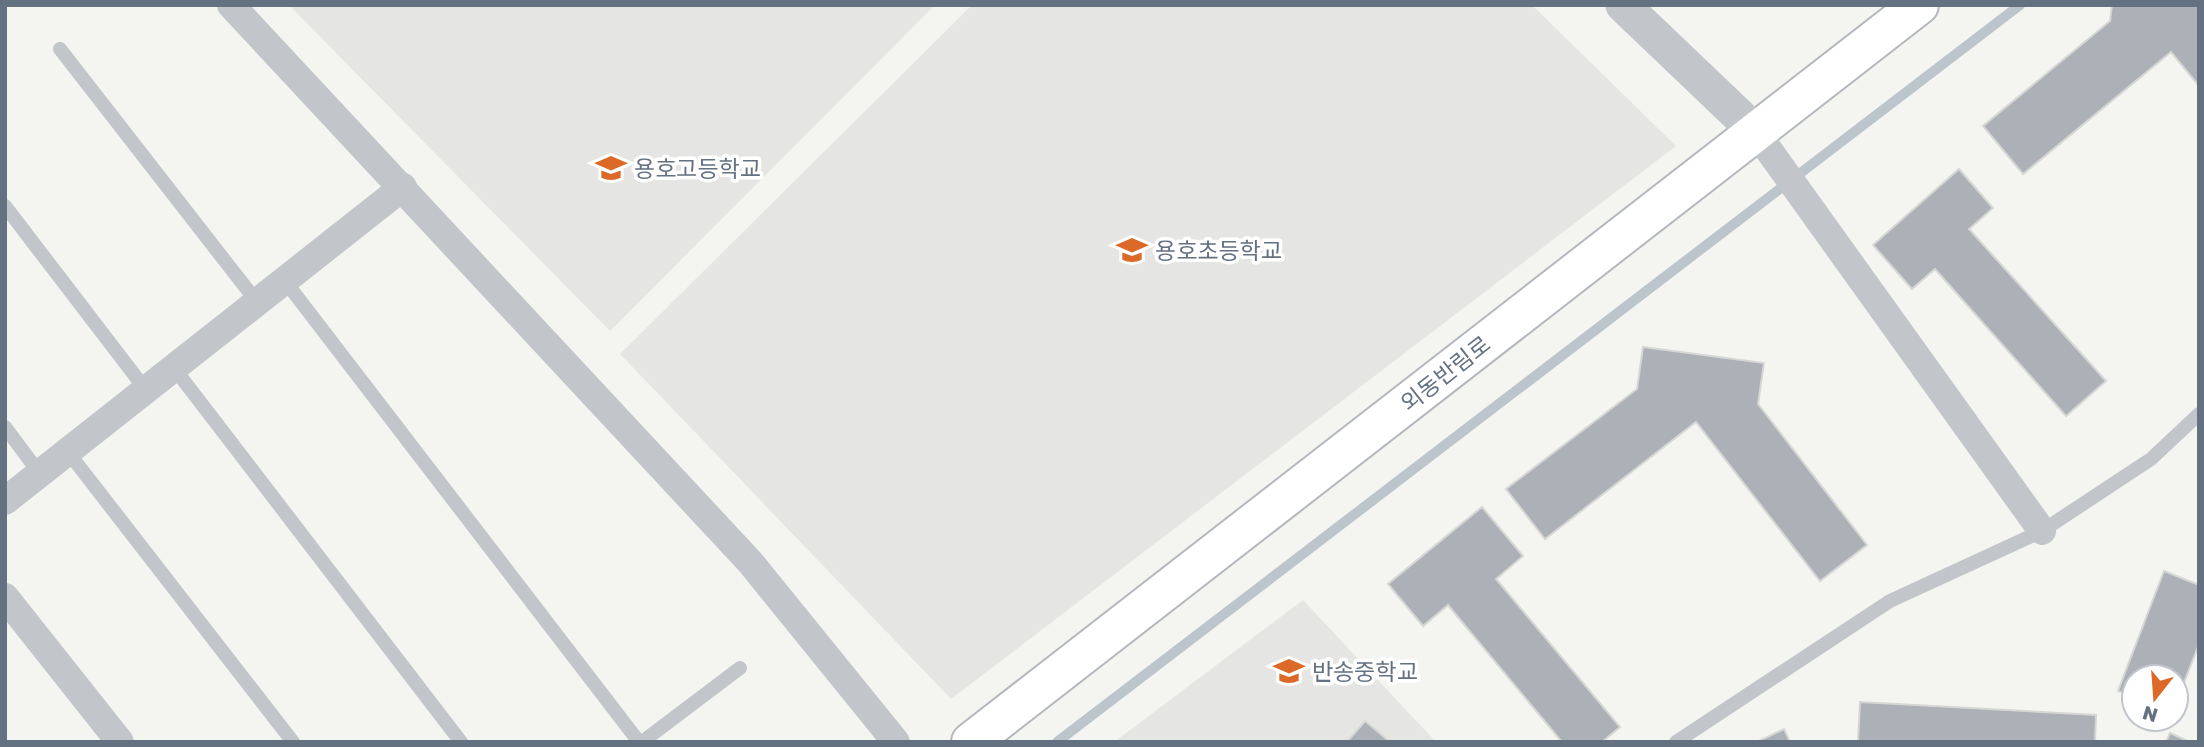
<svg xmlns="http://www.w3.org/2000/svg" width="2204" height="747" font-family="'Golos Text','Noto Sans KR',sans-serif">
<style>
.built{fill:#e5e6e4}
.lines{fill:none;stroke-linecap:round;stroke-linejoin:round}
.stream{stroke:#bbc5cb;stroke-width:10}
.building{fill:#abb1b6;stroke:#d6d6d4;stroke-width:2}
.secondary-casing{stroke:#b4b8bd;stroke-width:42}
.service{stroke:#c2c5c9;stroke-width:14}
.minor{stroke:#c2c5c9;stroke-width:28}
.tertiary{stroke:#c2c5c9;stroke-width:35}
.secondary{stroke:#fff;stroke-width:38}
.labels{text-anchor:middle;dominant-baseline:central;stroke-width:7;stroke-linejoin:round;paint-order:stroke}
.poi-label{font-size:23px;fill:#647181;stroke:#fff;text-anchor:start}
.street-label{font-size:23px;fill:#647181;stroke:#fff}
</style>
<rect width="100%" height="100%" fill="#f4f5f1"/>
<!-- built -->
<g class="built">
<polygon points="289,5 935,5 610,331"/>
<polygon points="972,5 1532,5 1676,146 951,699 620,354"/>
<polygon points="1303,600 1436,742 1114,742"/>
</g>
<g class="lines">
<!-- stream -->
<polyline class="stream" points="1057,742 2020,5"/>
</g>
<!-- building -->
<g class="building">
<polygon points="2112,5 2199,5 2199,86 2171,52 2023,174 1983,126 2110,21"/>
<polygon points="1959,169 1993,208 1969,229 2106,381 2066,416 1935,269 1912,289 1873,245"/>
<polygon points="1643,347 1764,363 1758,404 1867,545 1820,581 1696,422 1545,539 1506,489 1637,389"/>
<polygon points="1482,507 1523,556 1496,579 1620,727 1602,742 1562,742 1448,605 1423,626 1388,584"/>
<polygon points="2164,571 2199,585 2199,644 2176,703 2176,677 2134,677 2134,697 2118,691"/>
<polygon points="1860,702 2096,715 2095,742 1858,742"/>
<polygon points="1365,721 1390,742 1347,742"/>
<polygon points="1784,729 1790,742 1757,742"/>
<polygon points="2170,733 2190,742 2166,742"/>
</g>
<g class="lines">
<!-- secondary casing -->
<g class="secondary-casing">
<polyline id="secondary" points="971,742 1919,5"/>
</g>
<!-- service -->
<g class="service">
<polyline points="60,49 257,302"/>
<polyline points="5,206 146,390"/>
<polyline points="285,281 639,742"/>
<polyline points="174,368 461,742"/>
<polyline points="5,427 40,474"/>
<polyline points="68,452 293,742"/>
<polyline points="642,742 740,668"/>
<polyline points="1676,742 1890,601 2042,531 2151,459 2199,414"/>
</g>
<!-- minor -->
<g class="minor">
<polyline points="231,5 750,562 896,742"/>
<polyline points="1755,131 2042,531"/>
<polyline points="5,501 403,187"/>
<polyline points="5,597 120,742"/>
</g>
<!-- tertiary -->
<polyline class="tertiary" points="1623,5 1755,131"/>
<!-- secondary -->
<use href="#secondary" class="secondary"/>
</g>
<!-- icons -->
<defs>
<g id="school-bare" transform="scale(2.415)"><path d="M0-5L7-2L0 1L-7-2ZM-4 1L0 2.5L4 1V4Q0 6-4 4Z" fill="#dd6928" stroke="#fff" stroke-width="2.5" paint-order="stroke"/></g>
</defs>
<g fill-rule="evenodd">
<use href="#school-bare" x="611" y="168"/>
<use href="#school-bare" x="1132" y="250"/>
<use href="#school-bare" x="1289" y="671"/>
</g>
<g class="labels">
<!-- poi labels -->
<g class="poi-label">
<text x="634" y="168">용호고등학교</text>
<text x="1155" y="250">용호초등학교</text>
<text x="1312" y="671">반송중학교</text>
</g>
<!-- street labels -->
<g class="street-label">
<text transform="translate(1445 373) rotate(-38)">외동반림로</text>
</g>
</g>
<!-- border -->
<rect width="2204" height="747" fill="none" stroke="#647181" stroke-width="14"/>
<!-- north arrow -->
<g transform="translate(2155 698) rotate(197)"><circle r="33" fill="#ffffff" stroke="#c1c6cd" stroke-width="2"/>
<path d="M0-5L12 26L0 18L-12 26Z" fill="#dd6928"/>
<text y="-10" font-size="19" font-weight="bold" text-anchor="middle" fill="#647181">N</text>
</g>
</svg>
